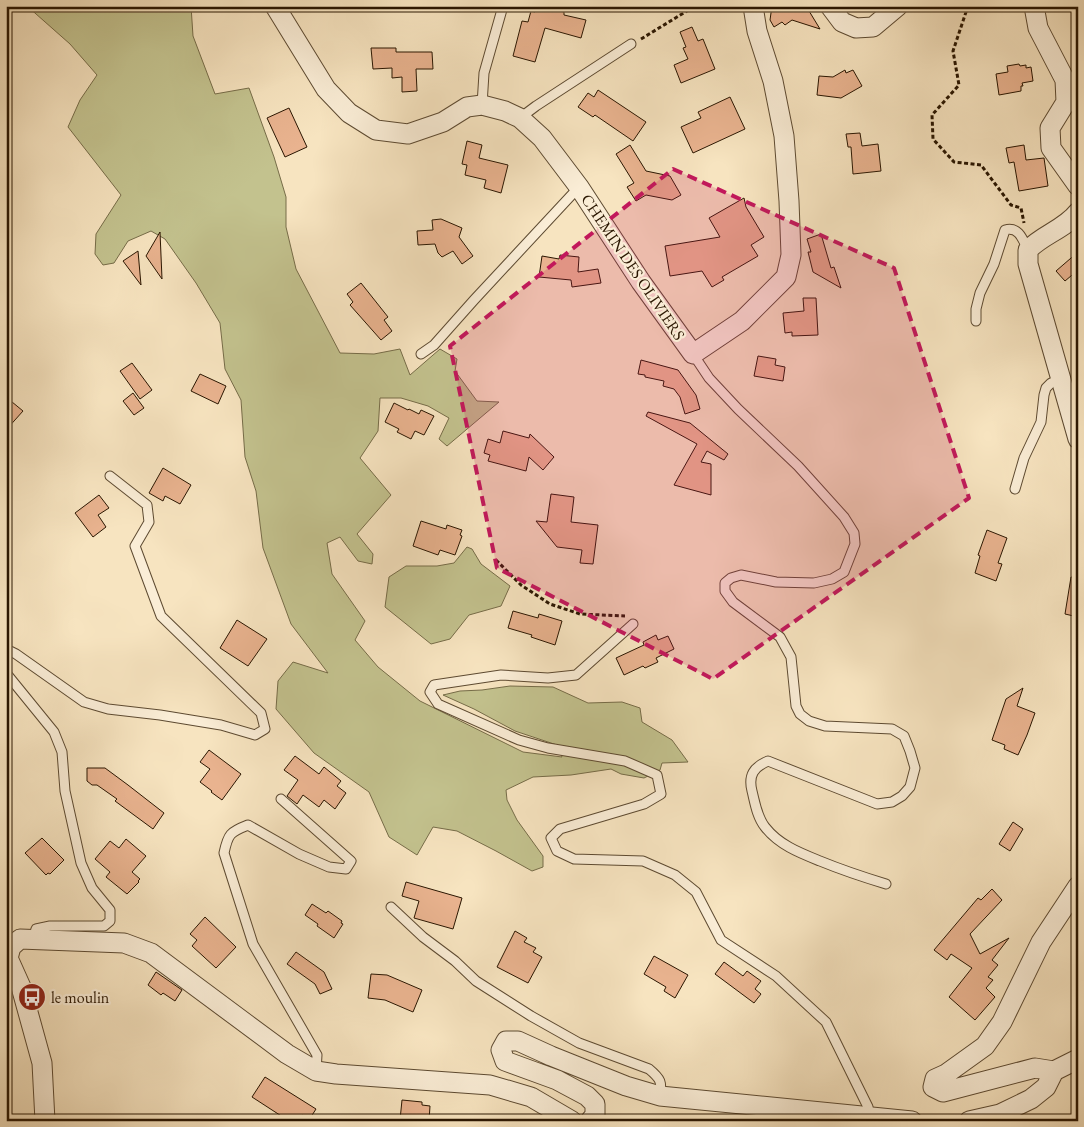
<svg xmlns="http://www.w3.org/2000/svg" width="1084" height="1127" font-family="'EB Garamond',serif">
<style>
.green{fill:#c3c28e;stroke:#766c48}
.building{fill:#e9b38f;stroke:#2a1601}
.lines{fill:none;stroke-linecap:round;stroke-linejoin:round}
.lane-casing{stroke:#5d4a31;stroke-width:11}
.street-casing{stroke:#5d4a31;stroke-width:21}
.path{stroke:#2a1601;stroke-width:3;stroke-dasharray:4 2.5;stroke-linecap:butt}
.lane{stroke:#faedd6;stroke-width:9}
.street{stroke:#faedd6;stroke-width:19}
.marked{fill:#c2185b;fill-opacity:0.2;stroke:#c2185b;stroke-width:4;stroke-dasharray:10 6;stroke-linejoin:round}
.labels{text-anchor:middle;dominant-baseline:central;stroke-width:4.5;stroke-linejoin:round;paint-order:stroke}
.street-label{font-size:16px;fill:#2a1601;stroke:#faedd6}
.poi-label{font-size:16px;fill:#2a1601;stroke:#faedd6;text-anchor:start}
</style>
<rect width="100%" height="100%" fill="#f7e4c0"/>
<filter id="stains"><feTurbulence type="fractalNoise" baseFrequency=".004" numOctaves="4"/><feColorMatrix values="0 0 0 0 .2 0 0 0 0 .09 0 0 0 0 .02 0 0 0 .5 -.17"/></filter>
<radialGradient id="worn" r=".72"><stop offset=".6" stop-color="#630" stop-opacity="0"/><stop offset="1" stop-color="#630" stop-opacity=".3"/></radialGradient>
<!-- green -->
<g class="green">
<polygon points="27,6 191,6 193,36 215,94 249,88 274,157 286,197 286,227 296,269 340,353 374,354 400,349 410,375 440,349 457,359 455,371 477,401 499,402 447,446 439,439 449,418 428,406 401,398 380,398 378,431 360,458 391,495 357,534 373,554 372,564 358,561 340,537 327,543 332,574 365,621 355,640 378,667 420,701 523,752 562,757 557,745 515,731 474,709 443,695 460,691 482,690 510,686 553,687 588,703 622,702 640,708 642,722 672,740 688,762 662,763 660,770 644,778 621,774 611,769 571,775 533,777 506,790 507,800 517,820 543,856 543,867 532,871 496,851 457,831 433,827 417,855 389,837 369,792 314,753 276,709 278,681 293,662 328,673 291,624 263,548 256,491 245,457 241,400 225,369 220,323 196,283 165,239 151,231 128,241 114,263 103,265 95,254 96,234 121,195 68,127 80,100 97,75 70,44"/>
<polygon points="467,547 472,549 481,564 510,586 501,606 469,615 450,639 431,644 385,607 389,577 406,566 437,566 454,563"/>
</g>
<!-- building -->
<g class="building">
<polygon points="537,6 564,12 564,15 586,20 581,38 545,28 535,62 513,56 522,21 528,22 531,11 535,12"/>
<polygon points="772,6 806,6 820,29 792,20 785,25 782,22 774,27 770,20"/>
<polygon points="692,27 698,41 703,39 715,69 681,83 674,65 688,59 683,48 686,47 680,32"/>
<polygon points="371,48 396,48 396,52 432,52 433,69 416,69 417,91 402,92 402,77 392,78 392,68 373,69"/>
<polygon points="1019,64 1020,66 1026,65 1026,68 1031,67 1033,81 1022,83 1023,86 1021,86 1021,91 999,95 996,74 1008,72 1007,66"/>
<polygon points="845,70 846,73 853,70 862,86 841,98 817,95 819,76 833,77"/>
<polygon points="598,90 646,122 633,141 595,115 593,117 578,107 588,93 594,97"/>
<polygon points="730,97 745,129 693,153 681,127 701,118 698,112"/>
<polygon points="289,108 307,147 285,157 267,118"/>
<polygon points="860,133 862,146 878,144 881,171 853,174 851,147 848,147 846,134"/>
<polygon points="467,141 482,145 479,158 508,165 501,193 484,188 486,180 465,175 467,165 462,164"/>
<polygon points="630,145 646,171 670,176 681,195 672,200 646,195 636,201 627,187 634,183 616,154"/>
<polygon points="1024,145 1026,160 1044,158 1048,186 1019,191 1014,162 1009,163 1006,148"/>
<polygon points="744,198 746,207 764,237 751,245 758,256 722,277 724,280 712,287 702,271 670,276 665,246 720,237 709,218"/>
<polygon points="441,219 462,228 459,237 473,256 462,264 453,251 442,257 438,253 435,244 418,245 417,231 433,230 432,220"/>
<polygon points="160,232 162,279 146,256"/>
<polygon points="821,234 831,268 834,267 841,288 813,272 808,252 811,252 807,239"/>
<polygon points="138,251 141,285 123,261"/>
<polygon points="1078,252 1078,270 1065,281 1056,271"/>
<polygon points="560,255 579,257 578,272 598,269 601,283 572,287 571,280 539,277 542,256 559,259"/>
<polygon points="361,283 388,317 384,320 392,331 381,340 350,305 353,302 347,294"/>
<polygon points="803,298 816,298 818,335 792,336 792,332 785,333 783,313 804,311"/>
<polygon points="758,356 776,359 775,365 785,367 783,381 754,376"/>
<polygon points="641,360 678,370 696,395 700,409 685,414 680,397 674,389 663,386 664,381 645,377 645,375 638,374"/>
<polygon points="132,363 152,390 140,399 120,371"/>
<polygon points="200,374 226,386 218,404 191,391"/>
<polygon points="133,393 144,408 134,415 123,401"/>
<polygon points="6,397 23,411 6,430"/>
<polygon points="394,403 408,410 409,409 419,414 421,410 434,416 424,435 415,431 411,439 397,432 399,429 385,422"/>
<polygon points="648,412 690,423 728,454 724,460 707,451 701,462 711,464 711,495 674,485 697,444 646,416"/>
<polygon points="503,431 529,438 530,434 554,457 543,470 529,457 526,471 488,461 490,455 484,453 488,439 500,443"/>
<polygon points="163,468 191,485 180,504 165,496 163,501 149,493"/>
<polygon points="551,494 574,497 571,522 598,525 593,564 580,563 582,550 557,547 536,521 547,522"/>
<polygon points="99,495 109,508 98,515 106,527 93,537 75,513"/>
<polygon points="421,521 446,529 447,525 462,530 460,535 462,536 455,555 440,550 438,555 413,546"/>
<polygon points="987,530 1007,538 998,563 1002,564 996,581 975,573 980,556 978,555"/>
<polygon points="1071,577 1078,578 1078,617 1065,614"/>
<polygon points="513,611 538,618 539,614 562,621 555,645 531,637 532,635 508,628"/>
<polygon points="237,620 267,639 248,666 220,648"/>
<polygon points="656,635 658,640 668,636 674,649 656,658 658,662 645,668 643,666 624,675 616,658 644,645 643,642"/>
<polygon points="1023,688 1017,706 1035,713 1027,735 1018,755 1004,749 1005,745 992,740 1006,699"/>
<polygon points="209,750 241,774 222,800 211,792 212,791 200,782 210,769 200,762"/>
<polygon points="295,756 319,774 324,767 341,781 337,786 346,793 335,809 324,800 319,807 303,795 297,804 287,796 298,780 284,770"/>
<polygon points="87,768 105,768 128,785 164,813 153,829 115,801 117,799 97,785 92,785 87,781"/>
<polygon points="1013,822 1023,829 1010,851 999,844"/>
<polygon points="42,838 64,860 50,874 48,873 46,875 25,853"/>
<polygon points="126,839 146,856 132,872 140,879 138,881 139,882 127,894 106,877 110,872 95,859 110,841 119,848"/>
<polygon points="406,882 462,898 453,929 414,918 419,901 402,896"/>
<polygon points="992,889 1002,900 970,934 980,954 1009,938 992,960 998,965 988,977 993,980 986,988 995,997 975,1020 949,997 972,968 951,954 947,960 934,950 978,898 981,900"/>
<polygon points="312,904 326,913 328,911 342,921 341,923 343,924 334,938 317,926 318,924 305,915"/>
<polygon points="205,917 236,947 216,968 192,946 197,940 190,934"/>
<polygon points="515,931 527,938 524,942 536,948 533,952 542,957 528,983 497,967"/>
<polygon points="296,952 324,972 332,989 320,994 315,984 287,964"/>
<polygon points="654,956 688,975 675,998 664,991 666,987 644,974"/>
<polygon points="724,962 743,976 747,971 761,981 755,989 761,994 754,1003 715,974"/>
<polygon points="156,972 182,990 175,1001 163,993 161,995 148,985"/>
<polygon points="371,974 387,975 422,990 413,1012 385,1000 368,998"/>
<polygon points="265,1077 316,1109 309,1120 302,1115 299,1121 289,1121 252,1097"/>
<polygon points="402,1100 422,1102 422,1105 430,1106 429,1121 400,1120"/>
</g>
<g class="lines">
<!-- lane casing -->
<g class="lane-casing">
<g id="lane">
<polyline points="482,105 484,73 503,6"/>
<polyline points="520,118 536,106 631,44"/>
<path d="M976,321V309L980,293L994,264L1005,230C1019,226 1023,240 1028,250"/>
<polyline points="421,354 434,345 474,300 579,187"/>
<path d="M693,354L709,378L738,409L798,466L844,517L854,533L855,544L844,572L832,579L814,583L776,582L741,575L731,578L725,583V591L733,602L780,637L791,657L796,706L800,714L809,721L825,726L892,729L904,736L910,751L915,768L910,787L902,796L892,802L877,804L768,761C754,767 748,775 752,791C755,803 757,817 765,827C779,845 800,853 820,861C842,870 863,877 886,884"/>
<polyline points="1015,489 1024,458 1041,422 1044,395 1046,388 1051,383 1060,379"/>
<polyline points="633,624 576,675 548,678 501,675 434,685 430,692 438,704 519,740 548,748 625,761 657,775 661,794 644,804 560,829 551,838 557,851 574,859 643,861 675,875 696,892 721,940 776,976 826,1022 868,1107 870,1117"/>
<polyline points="6,649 16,654 84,702 108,709 160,715 221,725 255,735 265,729 261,713 161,616 135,546 149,522 147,505 110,476"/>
<polyline points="6,673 54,732 62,752 65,791 81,863 92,888 110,910 110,921 104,926 50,926 36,929 33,939"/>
<path d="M281,799L351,861L346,869L329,867L299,854L248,825C230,832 228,834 224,853L253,944L317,1055L316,1071"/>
<path d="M391,907L423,937L455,961L476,981L531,1016L579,1043L649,1069C661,1079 662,1082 660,1096"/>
</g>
</g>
<!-- street casing -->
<g class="street-casing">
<g id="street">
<polyline points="275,6 326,89 349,113 376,130 408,134 443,122 467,107 482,105 505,111 520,118 542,138 579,187 641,282 693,354 742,321 786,277 791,255 789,201 784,136 773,81 757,31 753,6"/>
<polyline points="830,6 842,22 856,28 873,27 898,6"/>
<polyline points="1034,6 1038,28 1065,80 1066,102 1050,128 1051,148 1078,186"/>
<path d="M1078,212C1065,229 1042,235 1028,250V264L1078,439"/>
<polyline points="1054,1071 1035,1068 943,1092 933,1087 935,1079 946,1074 985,1046 1002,1022 1041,942 1078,886"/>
<polyline points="45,1121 42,1063 21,987 8,958 11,947 20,939 124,943 151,953 287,1054 316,1071 336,1074 490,1085 531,1097 572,1121"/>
<polyline points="590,1121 595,1115 595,1104 587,1096 557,1080 505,1061 501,1050 506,1041 518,1041 551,1056 626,1086 660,1096 912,1121"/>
<polyline points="969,1121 1000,1114 1031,1099 1046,1087 1054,1071 1078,1059"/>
</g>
</g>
<!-- path -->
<g class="path">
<polyline points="970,6 966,12 953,51 959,85 932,115 933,139 954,162 981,165 1011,205 1021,208 1024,223"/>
<polyline points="641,39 695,6"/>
<polyline points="496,560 521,585 550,604 580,614 625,616"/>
</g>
<!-- lane -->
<use href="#lane" class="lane"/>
<!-- street -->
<use href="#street" class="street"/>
</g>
<!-- marked area -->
<path class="marked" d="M673,169L894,268L969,498L713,679L497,568L450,346Z"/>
<!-- icons -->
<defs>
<g id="bus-disc" transform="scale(1.4375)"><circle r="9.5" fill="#8f2418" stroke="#faedd6"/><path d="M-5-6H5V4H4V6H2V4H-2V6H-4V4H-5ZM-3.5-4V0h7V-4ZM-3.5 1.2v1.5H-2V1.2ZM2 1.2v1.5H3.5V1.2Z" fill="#fff"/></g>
</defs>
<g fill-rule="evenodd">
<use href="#bus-disc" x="32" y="997"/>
</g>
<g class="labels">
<!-- street labels -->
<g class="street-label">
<text transform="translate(633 267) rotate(56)">CHEMIN DES OLIVIERS</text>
</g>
<!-- poi labels -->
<g class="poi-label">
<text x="51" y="997">le moulin</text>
</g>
</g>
<!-- margin -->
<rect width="1084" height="1127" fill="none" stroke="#f7e4c0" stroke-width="25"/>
<rect x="8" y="8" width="1069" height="1112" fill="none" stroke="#2a1601" stroke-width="2.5"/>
<rect x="12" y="12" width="1059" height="1102" fill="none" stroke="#2a1601"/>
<rect width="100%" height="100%" filter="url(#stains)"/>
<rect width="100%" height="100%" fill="url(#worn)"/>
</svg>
